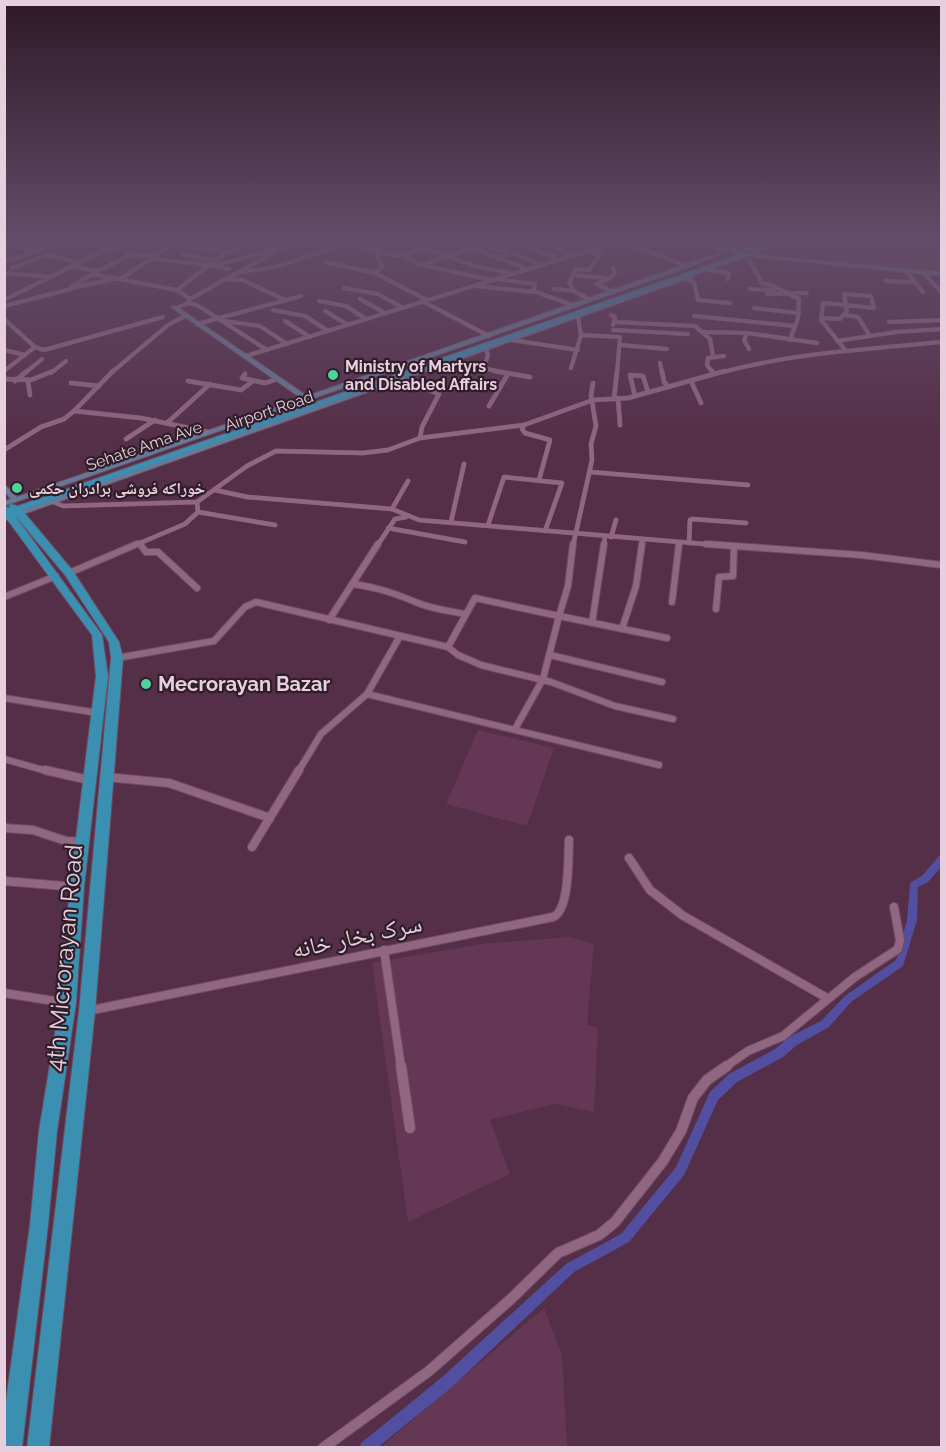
<svg xmlns="http://www.w3.org/2000/svg" width="946" height="1452" font-family="Raleway,'Noto Naskh Arabic',sans-serif">
<style>
.built{fill:#643754}
.lines{fill:none;stroke-linecap:round;stroke-linejoin:round}
.canal{fill:#524fa0;fill-rule:evenodd}
.street-far4-casing{stroke:#6e4d62;stroke-width:4.5}
.street-far3-casing{stroke:#6e4d62;stroke-width:5}
.street-far2-casing{stroke:#6e4d62;stroke-width:8}
.street-far1-casing{stroke:#6e4d62;stroke-width:10}
.street-casing{stroke:#6e4d62;stroke-width:12}
.secondary-casing{stroke:#6e4d62;stroke-width:2}
.primary-casing{stroke:#6e4d62;stroke-width:2}
.street-far4{stroke:#916680;stroke-width:4}
.street-far3{stroke:#916680;stroke-width:4.5}
.street-far2{stroke:#916680;stroke-width:6}
.street-far1{stroke:#916680;stroke-width:8}
.street{stroke:#916680;stroke-width:10}
.secondary{fill:#667a98;fill-rule:evenodd}
.primary{fill:#3b8fb1;fill-rule:evenodd}
.poi-dot{fill:#4cd49b;stroke:#2f1e29;stroke-width:2}
.labels{text-anchor:middle;dominant-baseline:central;stroke-width:4.5;stroke-linejoin:round;paint-order:stroke}
.far-poi-label{font-size:16px;font-weight:bold;fill:#e8cfdd;stroke:#2f1e29;text-anchor:start}
.far-street-label{font-size:16px;fill:#e8cfdd;stroke:#2f1e29}
.poi-label{font-size:20px;font-weight:bold;fill:#e8cfdd;stroke:#2f1e29;text-anchor:start}
.near-street-label{font-size:24px;fill:#e8cfdd;stroke:#2f1e29}
</style>
<rect width="100%" height="100%" fill="#552e47"/>
<!-- built -->
<g class="built">
<polygon points="790,240 941,240 941,271 778,255 764,249"/>
<polygon points="478,730 554,748 527,826 446,804"/>
<polygon points="569,937 594,944 587,1025 598,1028 594,1112 555,1104 490,1120 510,1174 408,1222 372,963 480,944"/>
<polygon points="544,1308 562,1355 567,1447 381,1447"/>
</g>
<g class="lines">
<!-- canal -->
<polygon class="canal" points="939,856 942,856 942,866 928,882 918,887 917,920 903,966 851,1002 829,1027 797,1045 783,1057 737,1082 718,1100 684,1175 629,1242 574,1272 451,1388 377,1448 360,1448 361,1443 441,1378 566,1264 621,1234 676,1167 710,1092 729,1074 775,1049 789,1037 821,1021 845,996 896,960 907,920 910,885 911,882 922,876"/>
<!-- street-far4 casing -->
<g class="street-far4-casing">
<g id="street-far4">
<polyline points="61,240 103,247"/>
<polyline points="172,240 166,244 228,251"/>
<polyline points="234,240 277,249"/>
<polyline points="366,240 384,245"/>
<polyline points="440,240 465,245 527,269"/>
<polyline points="518,240 528,242 526,246 559,259"/>
<polyline points="473,241 508,253 498,258"/>
<polyline points="619,241 688,266"/>
<polyline points="213,242 240,247"/>
<polyline points="6,244 36,251"/>
<polyline points="549,245 574,255"/>
<polyline points="374,251 389,240"/>
<polyline points="589,252 600,254 589,270 576,269 569,283 574,291 590,300"/>
<polyline points="516,254 541,265"/>
<polyline points="126,255 152,256"/>
<polyline points="183,255 216,260"/>
<polyline points="404,255 417,264 492,280"/>
<path d="M748,256C751,266 760,276 761,283L771,285L799,299L798,318L790,340"/>
<polyline points="449,257 479,267 510,273"/>
<polyline points="150,258 207,265"/>
<polyline points="4,260 23,257 62,240"/>
<polyline points="325,262 375,273 427,300"/>
<path d="M425,265C440,257 457,254 473,248"/>
<polyline points="216,267 229,269"/>
<polyline points="12,268 47,255 80,263"/>
<polyline points="203,268 293,246 306,240"/>
<polyline points="613,268 615,273 611,278 596,284 613,292"/>
<polyline points="709,270 729,273 727,279"/>
<polyline points="98,271 130,255"/>
<polyline points="906,271 923,292"/>
<polyline points="240,272 276,267 327,250 341,242 393,255 404,255 424,249 451,257"/>
<polyline points="923,272 942,293"/>
<polyline points="4,273 52,277"/>
<polyline points="375,273 382,267 377,257 379,252"/>
<polyline points="93,274 177,290 190,299 188,303 176,308"/>
<polyline points="573,275 606,278"/>
<polyline points="122,278 172,245"/>
<polyline points="685,278 694,282 698,300 730,303"/>
<polyline points="226,279 243,280 285,300"/>
<polyline points="497,279 535,284 533,292"/>
<polyline points="885,281 915,282"/>
<polyline points="475,286 536,292 575,306"/>
<polyline points="71,287 98,271 73,267"/>
<polyline points="71,288 115,279"/>
<polyline points="344,288 378,294 403,308"/>
<polyline points="554,289 574,291"/>
<polyline points="750,289 774,290"/>
<polyline points="177,290 221,256 255,240"/>
<polyline points="767,294 807,293"/>
<polygon points="844,294 871,296 874,308 846,305"/>
<polyline points="190,299 277,251"/>
<polyline points="360,299 385,313"/>
<polyline points="4,300 101,252 134,240"/>
<polyline points="319,301 346,306 366,319"/>
<polyline points="422,301 489,336"/>
<polyline points="188,303 197,305 267,350"/>
<polyline points="846,305 823,303 821,320 846,351"/>
<polyline points="4,306 71,289"/>
<polyline points="754,308 799,313"/>
<polyline points="273,310 305,316 328,331"/>
<polyline points="325,311 348,325"/>
<polyline points="611,315 615,317 613,325"/>
<polyline points="845,315 858,317 870,336"/>
<polyline points="694,316 795,326"/>
<polyline points="822,318 840,319 847,311 846,305"/>
<polyline points="4,319 35,347 4,371"/>
<polyline points="225,321 260,326 287,344"/>
<polyline points="285,321 310,337"/>
<polyline points="615,322 695,326 710,339 713,356"/>
<polyline points="889,322 942,320"/>
<polyline points="197,324 301,296"/>
<polyline points="613,330 688,334"/>
<polyline points="703,332 747,333 817,343"/>
<polyline points="747,333 744,340 749,349"/>
<polyline points="581,335 620,337 617,373"/>
<polyline points="512,340 578,350"/>
<polyline points="837,341 896,332 942,329"/>
<polyline points="620,345 667,349"/>
<polyline points="35,347 44,350 163,317"/>
<polyline points="486,349 488,355 484,368 504,373"/>
<polyline points="4,350 25,355"/>
<polyline points="246,356 623,240"/>
<polyline points="660,363 662,373"/>
<polyline points="571,368 581,335 578,317"/>
<polyline points="25,373 42,359"/>
<polyline points="51,373 66,361"/>
<polyline points="111,373 168,325 185,316"/>
<polyline points="713,373 707,365 708,358 724,356"/>
<path d="M719,373C792,353 867,349 942,342"/>
</g>
</g>
<!-- street-far3 casing -->
<g class="street-far3-casing">
<g id="street-far3">
<polyline points="113,371 74,411 141,418 208,432"/>
<polyline points="495,371 530,377"/>
<polyline points="662,371 664,382 669,387"/>
<polyline points="712,371 714,374"/>
<polyline points="245,374 242,378 265,383 277,379"/>
<polyline points="4,379 31,380 53,371"/>
<polyline points="401,379 439,394 422,427 420,438"/>
<polyline points="15,381 27,371"/>
<polyline points="188,381 241,390 253,381"/>
<polyline points="691,381 701,403"/>
<polyline points="28,382 30,395"/>
<polyline points="71,383 99,386"/>
<polyline points="635,396 630,375 643,376 648,392"/>
<polyline points="618,398 620,425"/>
<polyline points="614,399 617,371"/>
<polyline points="489,406 508,374"/>
<polyline points="167,423 210,384"/>
<polyline points="524,425 522,429 525,433 550,440 539,480"/>
<polyline points="126,439 155,420"/>
<polyline points="4,450 41,427 64,419 74,411"/>
<polyline points="590,472 748,485"/>
<polyline points="215,490 247,497 392,509 419,520 728,546"/>
<polyline points="54,502 63,506 197,502 247,466 276,451 363,453 388,450 420,438 524,425 593,400 628,398 725,371"/>
<polyline points="392,509 408,481"/>
<polyline points="198,512 275,525"/>
<polyline points="451,522 464,464"/>
<polyline points="488,525 504,477 562,483 545,531"/>
<polyline points="388,528 465,542"/>
<polyline points="611,537 616,520"/>
<polyline points="689,543 690,520 692,519 746,523"/>
<polyline points="140,544 141,546"/>
<polyline points="133,546 185,524 198,512 197,502"/>
<polyline points="377,546 395,519 406,517"/>
<polyline points="573,546 592,460 591,444 596,426 591,395 593,383"/>
<polyline points="604,546 605,536"/>
<polyline points="642,546 642,540"/>
<polyline points="679,546 679,543"/>
</g>
</g>
<!-- street-far2 casing -->
<g class="street-far2-casing">
<g id="street-far2">
<polyline points="140,544 146,552 158,552 197,588"/>
<polyline points="706,544 861,555 942,565"/>
<polyline points="69,573 137,544"/>
<path d="M353,584C379,588 394,593 418,603C432,609 450,611 465,614"/>
<polyline points="4,597 56,576"/>
<polyline points="672,602 679,544"/>
<polyline points="716,609 719,577 733,576 734,547"/>
<polyline points="329,620 378,544"/>
<polyline points="592,623 604,544"/>
<polyline points="622,629 636,586 642,544"/>
<polyline points="448,647 475,598 559,616 568,586 573,544"/>
<polyline points="550,655 662,682"/>
<polyline points="117,658 214,641 245,607 256,602 448,647 458,655 481,665 551,682 615,706 673,719"/>
<polyline points="367,694 659,765"/>
<polyline points="4,698 98,713"/>
<polyline points="515,729 543,679 559,616 667,638"/>
<polyline points="4,759 50,772"/>
<polyline points="298,772 321,734 367,694 400,636"/>
</g>
</g>
<!-- street-far1 casing -->
<g class="street-far1-casing">
<g id="street-far1">
<polyline points="45,770 89,780"/>
<polyline points="106,777 169,783 270,818"/>
<polyline points="4,828 33,830 66,841 83,842"/>
<polyline points="252,847 299,770"/>
<polyline points="629,858 650,890 682,915 827,998"/>
<polyline points="4,881 77,887"/>
<polyline points="384,950 401,1067"/>
<polyline points="4,993 67,1003"/>
<path d="M87,1011L553,917C570,910 568,857 569,840"/>
<polyline points="725,1067 748,1051 783,1036 855,977 898,949 900,940 894,907"/>
</g>
</g>
<!-- street casing -->
<g class="street-casing">
<g id="street">
<polyline points="401,1066 410,1128"/>
<polyline points="323,1448 429,1371 511,1299 558,1253 599,1235 615,1222 663,1161 681,1131 693,1098 707,1080 727,1066"/>
</g>
</g>
<!-- secondary casing -->
<g class="secondary-casing">
<g id="secondary">
<polygon points="694,240 699,240 727,252 690,267 4,506 4,501 11,499 4,491 4,484 17,497 301,398 172,308 172,306 176,306 307,396 720,252"/>
<polygon points="777,240 782,240 758,251 753,250"/>
<polygon points="751,254 942,272 942,276 753,257"/>
<polygon points="691,274 693,277 4,521 4,516"/>
</g>
</g>
<!-- primary casing -->
<g class="primary-casing">
<path id="primary" d="M702,240H709L731,249C742,245 751,244 760,252L22,510L73,571L119,642L123,658L95,1011L49,1448H27L79,1011L111,658L109,642L65,575L13,513L102,635L108,676L84,887L76,1003L57,1131L48,1225L22,1448H4V1416L30,1225L39,1131L60,1003L70,887L96,676L92,635L4,515V506L9,508L10,504L18,506L737,255ZM742,249L753,251L745,254L736,251Z"/>
</g>
<!-- street-far4 -->
<use href="#street-far4" class="street-far4"/>
<!-- street-far3 -->
<use href="#street-far3" class="street-far3"/>
<!-- street-far2 -->
<use href="#street-far2" class="street-far2"/>
<!-- street-far1 -->
<use href="#street-far1" class="street-far1"/>
<!-- street -->
<use href="#street" class="street"/>
<!-- secondary -->
<use href="#secondary" class="secondary"/>
<!-- primary -->
<use href="#primary" class="primary"/>
</g>
<!-- sky -->
<linearGradient id="sky" x2="0" y2="1"><stop stop-color="#2f1927"/><stop offset="0.54" stop-color="#624c69"/><stop offset="1" stop-color="#624c69" stop-opacity="0"/></linearGradient>
<rect width="946" height="443" fill="url(#sky)"/>
<!-- markers -->
<g class="poi-dot">
<circle cx="333" cy="375" r="6"/>
<circle cx="17" cy="488" r="6"/>
<circle cx="146" cy="684" r="6"/>
</g>
<g class="labels">
<!-- far-poi labels -->
<g class="far-poi-label">
<text x="345" y="366">Ministry of Martyrs<tspan x="345" dy="18">and Disabled Affairs</tspan></text>
<text x="29" y="488">خوراکه فروشی برادران حکمی</text>
</g>
<!-- far-street labels -->
<g class="far-street-label">
<text transform="translate(269 411) rotate(-19)">Airport Road</text>
<text transform="translate(144 446) rotate(-19)">Sehate Ama Ave</text>
</g>
<!-- poi labels -->
<g class="poi-label">
<text x="158" y="684">Mecrorayan Bazar</text>
</g>
<!-- near-street labels -->
<g class="near-street-label">
<text transform="translate(357 936) rotate(-12)">سرک بخار خانه</text>
<text transform="translate(64 958) rotate(-85)">4th Microrayan Road</text>
</g>
</g>
<!-- border -->
<rect width="946" height="1452" fill="none" stroke="#e8cfdd" stroke-width="12"/>
</svg>
